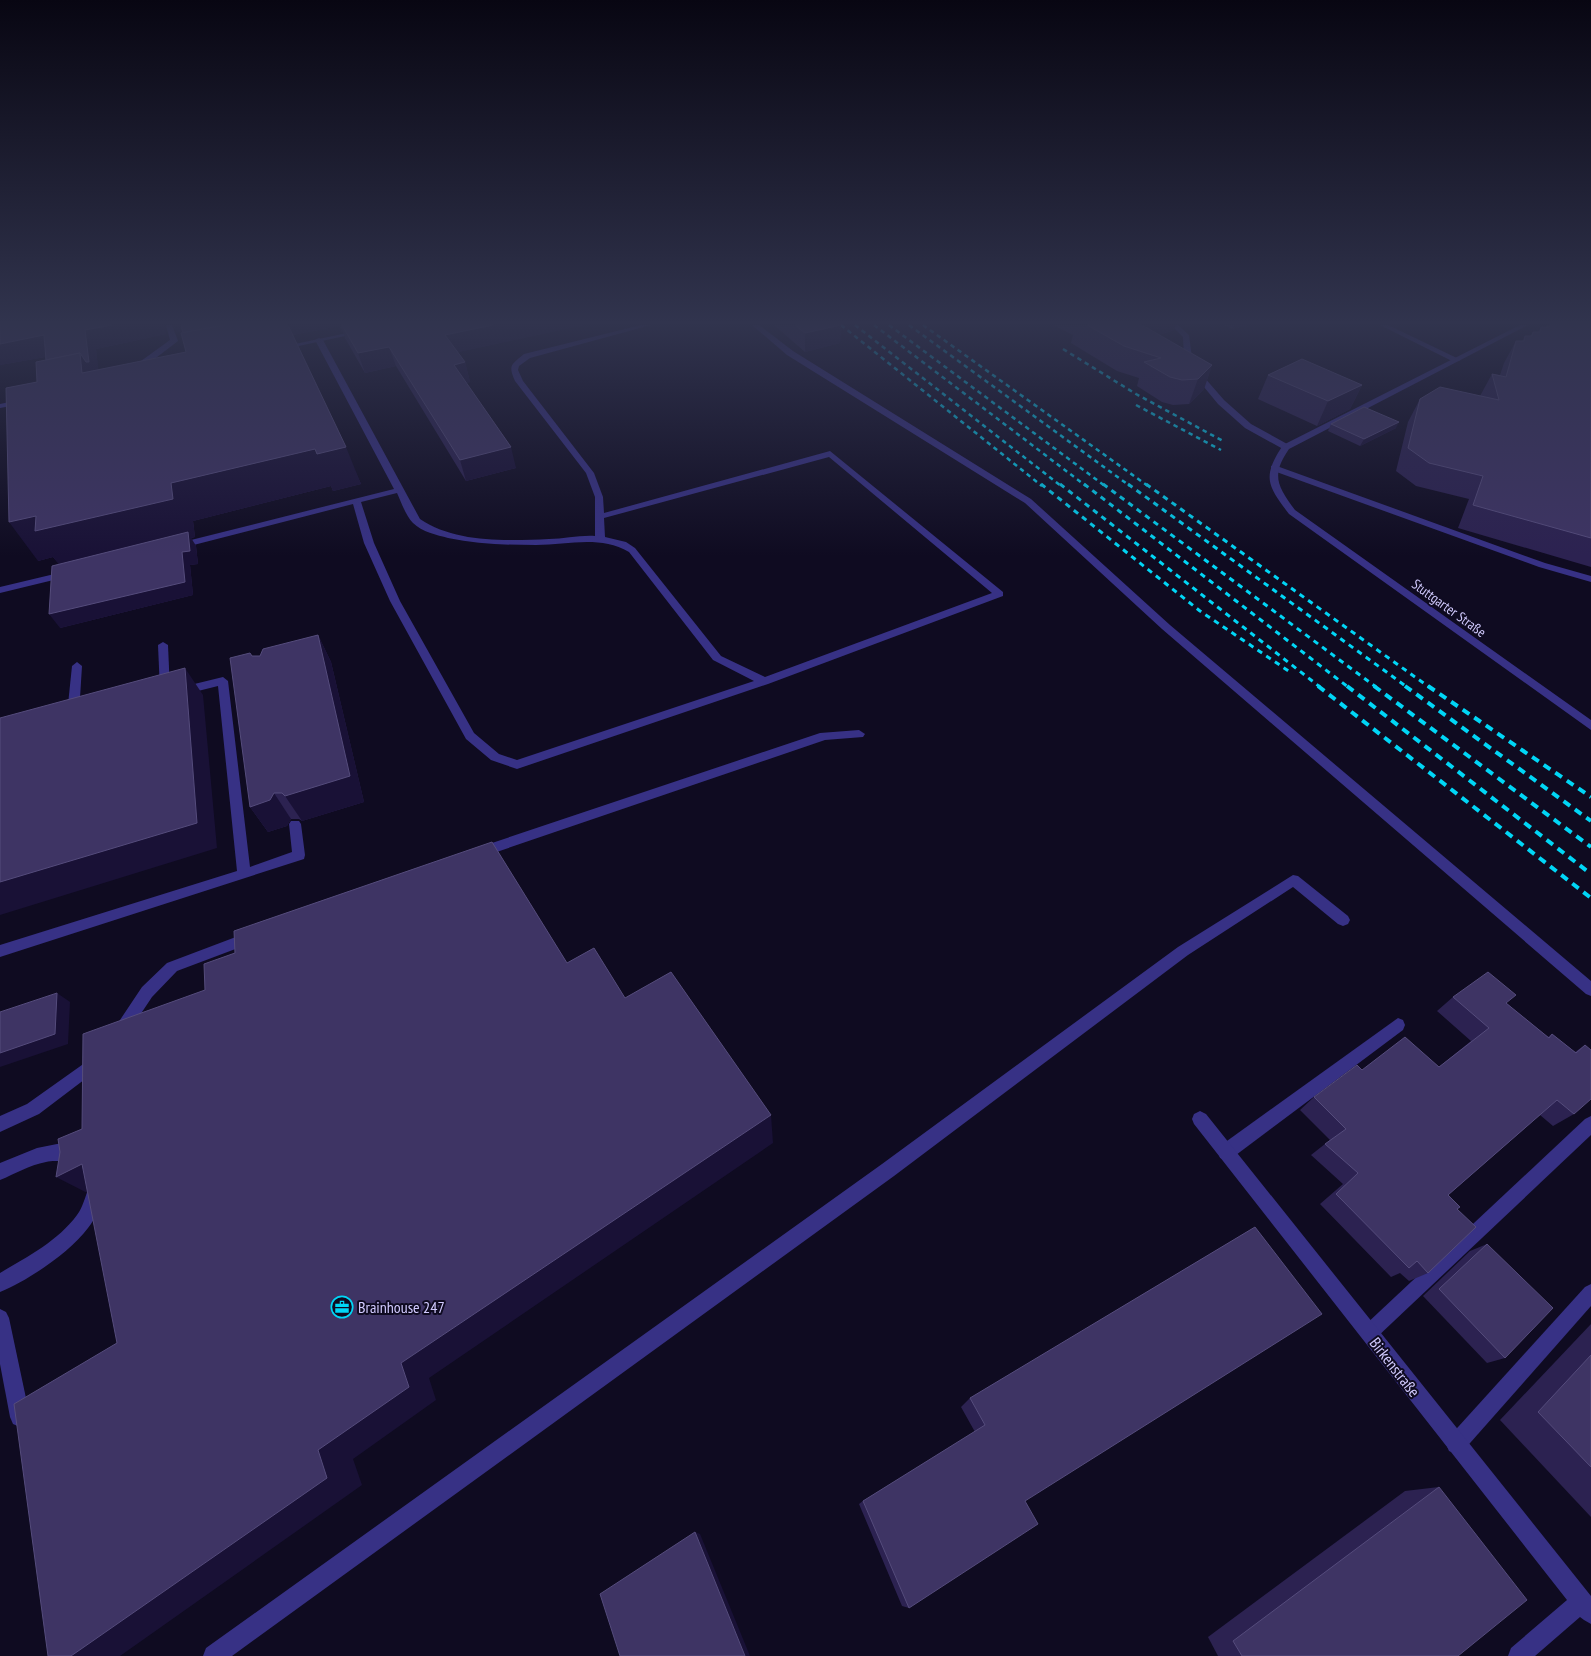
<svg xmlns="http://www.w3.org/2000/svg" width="1591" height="1656" font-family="'PT Sans Narrow',sans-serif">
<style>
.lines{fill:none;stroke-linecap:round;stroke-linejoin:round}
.service{fill:#373185;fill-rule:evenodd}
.minor{fill:#373185;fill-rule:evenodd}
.rail-far2{stroke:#00d6f6;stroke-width:2.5;stroke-dasharray:4.5 4;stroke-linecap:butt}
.rail-far1{stroke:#00d6f6;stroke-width:3;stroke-dasharray:5.5 5;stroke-linecap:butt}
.rail{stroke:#00d6f6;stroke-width:4;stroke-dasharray:8 6;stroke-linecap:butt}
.wall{fill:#2c2251}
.shaded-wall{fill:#191136}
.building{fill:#3e3464;stroke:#554c7c}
.labels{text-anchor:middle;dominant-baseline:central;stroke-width:4;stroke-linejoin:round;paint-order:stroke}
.street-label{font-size:14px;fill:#d2cbff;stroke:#0f0b21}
.near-poi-label{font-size:16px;fill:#d2cbff;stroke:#0f0b21;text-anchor:start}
.near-street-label{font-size:16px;fill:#d2cbff;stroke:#0f0b21}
</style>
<rect width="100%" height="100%" fill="#0f0b21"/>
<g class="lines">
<!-- service -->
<g class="service">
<polygon points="166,325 172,325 178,341 148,364 150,373 143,375 141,361 170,340"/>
<path d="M641,325H651L530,358L519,366L518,370L523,381L594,473L603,497L604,513L830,451L1003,592V596L768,684L517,769L491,760L466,739L390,601L364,543L353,504L178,549L173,546L175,544L394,489L315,340L319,338L323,340L420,519C455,543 507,541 549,539C564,539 580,535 595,536V497L586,473L515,381C508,365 511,365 524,354ZM829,457L992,593L765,677L721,656L635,548L626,542L605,537L604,518ZM397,493C401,502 406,516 413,523C422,532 437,535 448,538C477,544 506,545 536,545C568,545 599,535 629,552L713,660L754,681L517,760L499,754L474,733L400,601L374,543L361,502Z"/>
<polygon points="752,325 759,325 793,351 1031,499 1170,625 1591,981 1591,996 1586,994 1162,629 1025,503 787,355"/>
<polygon points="1171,325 1178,325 1189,335 1192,358 1197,369 1224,400 1251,424 1289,445 1289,449 1283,449 1245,428 1218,404 1190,370 1184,358 1183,337"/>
<polygon points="1380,325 1388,325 1461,360 1454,362"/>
<polygon points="1274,465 1545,563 1591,576 1591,582 1539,567 1271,470 1271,466"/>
<polygon points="67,571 72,574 70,576 0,593 0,587"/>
<polygon points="163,642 168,645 170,691 165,695 160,691 158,645"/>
<polygon points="77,662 82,666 79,714 73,718 67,714 72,666"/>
<polygon points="223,677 228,681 250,867 292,852 289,824 291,821 299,821 301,824 305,855 304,859 0,957 0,945 237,871 218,686 182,695 177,691 178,688"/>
<polygon points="859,730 865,734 863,737 825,740 479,858 474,857 473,853 474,849 820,733"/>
<polygon points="1293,875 1298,876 1348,916 1350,920 1348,924 1343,926 1338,924 1293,887 1188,955 894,1176 232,1656 203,1656 206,1648 882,1164 1178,947"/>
<polygon points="249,932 254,934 256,938 254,942 177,971 152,997 126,1036 121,1038 116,1036 114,1031 116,1026 142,987 167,963"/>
<polygon points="1398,1018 1403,1020 1405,1025 1403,1030 1232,1158 1226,1160 1220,1158 1218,1152 1220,1146"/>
<polygon points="96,1055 101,1057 104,1062 101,1067 39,1114 0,1132 0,1116 27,1104"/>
<polygon points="1591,1116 1591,1135 1375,1339 1369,1342 1363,1339 1360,1333 1363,1327 1585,1119"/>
<path d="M57,1144H66L82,1148L84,1154L82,1160C71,1164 57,1159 46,1162C29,1165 15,1174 0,1180V1163L37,1148Z"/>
<path d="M95,1185L101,1187L103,1193C100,1206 96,1218 88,1228C69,1253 29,1280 0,1292V1273C27,1257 58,1241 77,1215C83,1207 85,1197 89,1187Z"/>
<polygon points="1591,1284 1591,1306 1463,1451 1456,1454 1449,1451 1446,1444 1449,1437 1585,1287"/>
<polygon points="0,1309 6,1312 9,1318 30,1417 27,1424 20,1427 13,1424 10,1417 0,1364"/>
</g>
<!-- minor -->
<g class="minor">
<polygon points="385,325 396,325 280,350 276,348"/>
<path d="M1520,325H1528L1289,449C1271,475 1277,486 1295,510L1591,720V730L1289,514C1267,485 1262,477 1283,445Z"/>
<polygon points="24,399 27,399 27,403 0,408 0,404"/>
<polygon points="1200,1111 1206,1114 1591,1596 1591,1624 1584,1620 1580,1617 1535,1656 1508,1656 1511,1648 1567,1600 1194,1124 1192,1119 1194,1114"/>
</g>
<!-- rail-far2 -->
<g class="rail-far2">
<polyline points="841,325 1042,486"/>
<polyline points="855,325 1061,486"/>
<polyline points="874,325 1086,486"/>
<polyline points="889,325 1105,486"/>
<polyline points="909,325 1130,486"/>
<polyline points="923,325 1148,486"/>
<polyline points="1063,349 1136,394 1223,441"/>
<polyline points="1136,405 1221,450"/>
</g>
<!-- rail-far1 -->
<g class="rail-far1">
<polyline points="1041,484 1200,611 1290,672"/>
<polyline points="1060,484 1320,687"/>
<polyline points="1084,484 1348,687"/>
<polyline points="1103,484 1376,687"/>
<polyline points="1128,484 1407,687"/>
<polyline points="1146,484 1429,687"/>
</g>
<!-- rail -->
<g class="rail">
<polyline points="1318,686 1591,898"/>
<polyline points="1347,686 1591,874"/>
<polyline points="1374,686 1591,847"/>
<polyline points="1405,686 1591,821"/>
<polyline points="1428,686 1591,797"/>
</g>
</g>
<!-- wall -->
<g class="wall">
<polygon points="0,325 164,325 166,334 96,349 98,370 186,352 183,331 177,332 173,325 584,325 458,352 465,362 470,382 466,383 516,468 466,481 396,366 365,373 345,338 343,332 342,332 339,326 293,335 361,484 333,491 331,486 193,521 195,537 191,538 196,546 198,564 190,565 193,595 60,628 59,564 53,557 38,561 37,382 46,360 45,357 0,365"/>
<polygon points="774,325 841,325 840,343 805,352"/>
<polygon points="1053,325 1176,325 1174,330 1159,335 1212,365 1204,389 1189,404 1173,405 1162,402 1137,386 1139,378 1117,371 1071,343 1073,335"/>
<polygon points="1224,325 1249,325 1232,329"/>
<polygon points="1547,325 1591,325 1591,567 1458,528 1469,499 1416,486 1396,471 1408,422 1420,399 1480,396 1492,374 1500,375 1504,363 1516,341 1522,341 1525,336 1530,336 1533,332 1538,332 1541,327 1546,327"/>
<polygon points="1268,375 1362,385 1350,409 1317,426 1258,399"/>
<polygon points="1331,424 1396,428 1360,446 1328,431"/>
<polygon points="318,635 331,662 364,802 302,821 299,819 291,819 287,826 268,832 250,807 260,656"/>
<polygon points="1453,997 1506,1003 1548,1037 1552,1034 1575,1052 1585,1045 1574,1114 1553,1126 1540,1115 1448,1195 1457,1209 1428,1273 1409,1281 1400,1273 1391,1277 1320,1204 1343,1184 1311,1155 1330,1140 1300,1110 1314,1097 1362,1070 1439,1067 1471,1041 1437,1011"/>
<polygon points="1255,1227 1025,1501 909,1608 902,1606 859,1504 863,1501 975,1432 961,1407 970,1398"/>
<polygon points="1487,1244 1505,1358 1487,1363 1423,1296 1470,1251"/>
<polygon points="1591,1324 1591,1517 1500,1420"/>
<polygon points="1439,1487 1458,1656 1218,1656 1208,1637 1405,1491"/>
</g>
<!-- shaded-wall -->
<g class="shaded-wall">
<polygon points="112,325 165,325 164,325 166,334 96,349 100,382 58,390 85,330"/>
<polygon points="173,325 183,325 186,330 177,332"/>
<polygon points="276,325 338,325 339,326 291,335"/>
<polygon points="339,325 340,325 343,332 342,332"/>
<polygon points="493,325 584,325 450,354 445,335"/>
<polygon points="841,325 840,343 805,352 805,333"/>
<polygon points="1132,325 1176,325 1174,330 1127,344"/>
<polygon points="1185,325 1195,325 1184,328"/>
<polygon points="1234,325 1249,325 1232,329"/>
<polygon points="44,335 56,355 0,365 0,344"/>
<polygon points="389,347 396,366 365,373 358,353"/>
<polygon points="465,362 470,382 459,385 454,365"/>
<polygon points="1212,365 1204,389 1189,404 1198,379"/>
<polygon points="1362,385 1350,409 1317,426 1328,401"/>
<polygon points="1399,422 1396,428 1360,446 1364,439"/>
<polygon points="346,447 361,484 333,491 331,486 193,521 195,537 191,538 196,546 198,564 190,565 193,595 60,628 49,614 63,569 53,557 38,561 9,522 315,449"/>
<polygon points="511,447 516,468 466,481 460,460"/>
<polygon points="318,635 331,662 364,802 302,821 285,796"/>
<polygon points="185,668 203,695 217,848 0,915 0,882"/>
<polygon points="274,793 291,819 287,826 268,832 250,807"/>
<polygon points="57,993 70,1002 68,1044 0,1067 0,1053"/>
<polygon points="771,1115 773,1143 429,1378 436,1400 353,1459 362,1485 120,1656 71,1656 401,1363"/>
<polygon points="82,1164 103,1201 56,1177"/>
<polygon points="695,1532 700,1534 750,1656 745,1656"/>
</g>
<!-- building -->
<g class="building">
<polygon points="0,325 112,325 85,330 89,362 86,362 80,353 46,360 44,335 0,344"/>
<polygon points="181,325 225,325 183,333"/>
<polygon points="225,325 288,325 346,447 317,454 315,449 171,483 173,499 35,531 36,516 9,522 6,388 37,382 36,362 80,353 82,373 186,352 181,333"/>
<polygon points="342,325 493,325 445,335 465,362 454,365 511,447 460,460 389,347 358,353"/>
<polygon points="795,325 841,325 805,333"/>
<polygon points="1087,325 1142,325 1212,365 1198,379 1182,380 1170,377 1144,362 1161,358 1124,346"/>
<polygon points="1550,325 1591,325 1591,538 1473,505 1483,476 1429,463 1408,448 1420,399 1440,387 1499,400 1492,374 1506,377 1516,341 1524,341 1525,336 1532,336 1533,332 1540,332 1541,327 1549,327"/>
<polygon points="1302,359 1362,385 1328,401 1268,375"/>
<polygon points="1364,407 1399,422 1364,439 1331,424"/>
<polygon points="188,532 190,551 182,552 185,582 49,614 52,566"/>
<polygon points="318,635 350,776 285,796 282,793 274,793 270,800 250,807 230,658 250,653 252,656 260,656 263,649"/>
<polygon points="185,668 197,823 0,882 0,718"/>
<polygon points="492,842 567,963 594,948 625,998 671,972 771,1115 401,1363 409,1387 318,1450 327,1478 71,1656 48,1656 14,1404 117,1343 82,1164 56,1177 60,1152 58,1139 82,1129 83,1034 205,990 204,964 235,953 234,931"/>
<polygon points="1488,972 1516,995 1506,1003 1549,1038 1552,1034 1576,1053 1585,1045 1591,1050 1591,1099 1574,1114 1557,1100 1448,1195 1460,1207 1457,1209 1476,1227 1428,1273 1417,1261 1409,1268 1336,1194 1358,1173 1325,1144 1346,1129 1314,1097 1357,1065 1362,1070 1405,1037 1439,1067 1489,1028 1453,997"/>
<polygon points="57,993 55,1034 0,1053 0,1012"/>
<polygon points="1255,1227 1322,1314 1025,1501 1038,1524 909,1608 863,1501 985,1425 970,1398"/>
<polygon points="1487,1244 1553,1308 1505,1358 1439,1289"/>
<polygon points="1591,1355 1591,1467 1538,1412"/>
<polygon points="1439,1487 1527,1600 1458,1656 1242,1656 1233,1641"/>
<polygon points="695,1532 745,1656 620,1656 600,1594"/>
</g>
<!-- sky -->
<linearGradient id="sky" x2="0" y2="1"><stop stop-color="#080612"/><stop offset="0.58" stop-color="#31344e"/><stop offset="1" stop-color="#31344e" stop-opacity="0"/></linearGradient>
<rect width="1591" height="556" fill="url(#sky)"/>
<!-- icons -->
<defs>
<g id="office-ring" transform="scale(1.125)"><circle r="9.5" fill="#0f0b21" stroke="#00d6f6" stroke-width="1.5"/><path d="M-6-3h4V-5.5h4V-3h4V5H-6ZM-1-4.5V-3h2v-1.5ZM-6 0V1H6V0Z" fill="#00d6f6"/></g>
</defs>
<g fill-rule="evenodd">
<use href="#office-ring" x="342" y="1307"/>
</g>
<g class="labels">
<!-- street labels -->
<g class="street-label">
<text transform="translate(1449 608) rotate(36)">Stuttgarter Straße</text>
</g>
<!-- near-poi labels -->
<g class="near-poi-label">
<text x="358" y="1307">Brainhouse 247</text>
</g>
<!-- near-street labels -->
<g class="near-street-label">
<text transform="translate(1395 1367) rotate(52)">Birkenstraße</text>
</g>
</g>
</svg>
